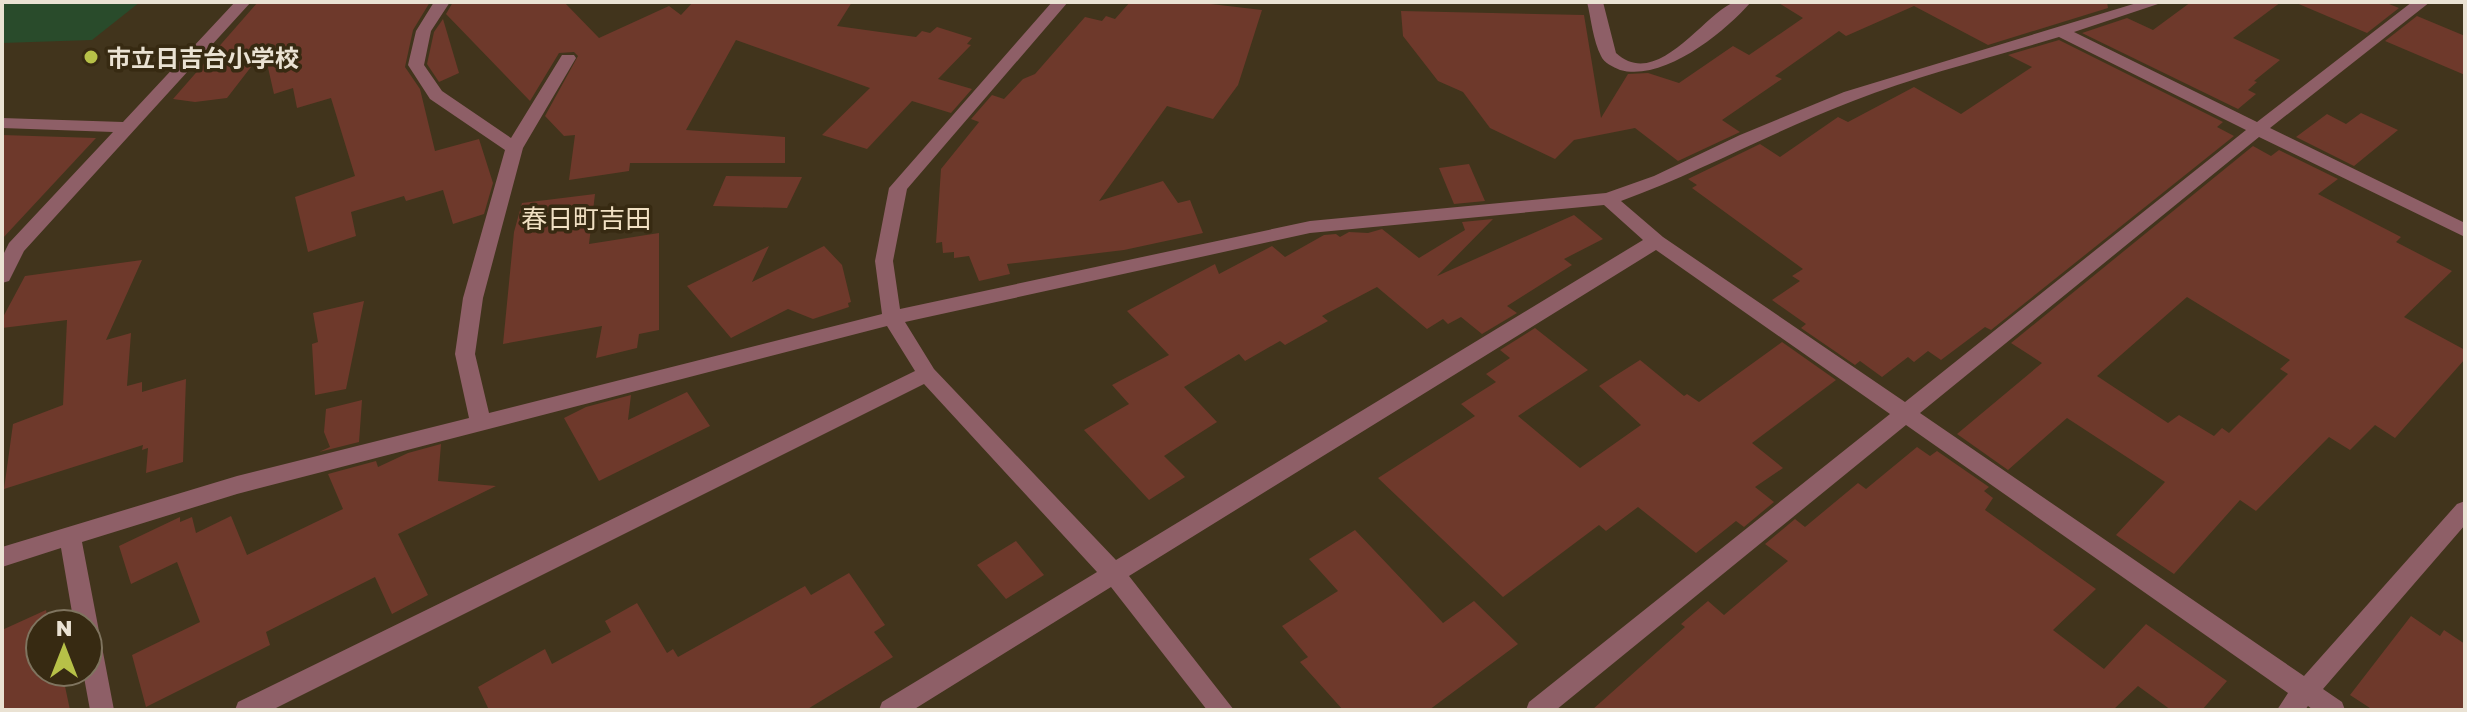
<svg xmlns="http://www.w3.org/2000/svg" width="2467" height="712" font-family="'Golos Text','Noto Sans JP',sans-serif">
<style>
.green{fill:#294b2b}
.building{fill:#6e392b;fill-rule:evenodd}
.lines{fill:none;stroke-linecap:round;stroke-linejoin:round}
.minor{fill:#8e5f67;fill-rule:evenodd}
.poi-dot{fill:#b7c148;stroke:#372a12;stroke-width:3}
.labels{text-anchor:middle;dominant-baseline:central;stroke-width:7;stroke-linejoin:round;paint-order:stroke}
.poi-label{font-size:24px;font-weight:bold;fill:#eae2d3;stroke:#372a12;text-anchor:start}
.neighbourhood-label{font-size:26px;fill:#f1e0c3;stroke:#372a12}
</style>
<rect width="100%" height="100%" fill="#41341c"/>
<!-- green -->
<polygon class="green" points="2,2 140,2 92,40 2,43"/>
<!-- building -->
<g class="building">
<polygon points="258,2 430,2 413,30 405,67 420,89 435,151 479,139 493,183 484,214 453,224 443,190 406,201 404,196 351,212 356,236 308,252 295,197 355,176 331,98 297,108 293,88 274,94 264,50 227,98 195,102 173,99"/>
<polygon points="453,2 564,2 599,38 669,6 681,15 693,2 852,2 837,26 916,37 922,31 930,33 937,27 972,38 967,44 971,45 938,79 972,89 951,113 912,101 867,149 822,135 870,88 736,40 686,130 785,137 785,163 630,163 629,171 569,180 575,135 564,136 545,116 578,56 574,52 559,53 530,101 446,14"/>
<polygon points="1130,2 1194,2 1262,10 1238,85 1213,119 1167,106 1099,201 1163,181 1178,203 1190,200 1203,233 1124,250 1007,264 1010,274 979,281 969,256 954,258 954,252 943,253 942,242 936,243 941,169 979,122 971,119 992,95 1004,99 1023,79 1035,74 1085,17 1102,21 1106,16 1115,19"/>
<polygon points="1777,2 2107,2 2108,8 1988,45 1914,6 1846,36 1839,31 1775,76 1782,79 1722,120 1740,132 1678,161 1635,128 1574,140 1555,159 1490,128 1463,92 1438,81 1403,36 1401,11 1584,15 1601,118 1628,74 1648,73 1679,83 1733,46 1749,55 1803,18"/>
<polygon points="2191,2 2281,2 2233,38 2280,60 2254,81 2257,82 2248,90 2256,94 2238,109 2082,33 2127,18 2153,30"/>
<polygon points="2294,2 2384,2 2399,8 2367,33"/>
<polygon points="2417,16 2465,36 2465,75 2385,41"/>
<polygon points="443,19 459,73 439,82 427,64 434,32"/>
<polygon points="2059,40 2223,122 2217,127 2234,136 1991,330 1985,327 1941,360 1928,351 1914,362 1908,357 1882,377 1860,361 1855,365 1801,328 1806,324 1772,300 1800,281 1792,276 1803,269 1692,188 1697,185 1688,179 1760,144 1780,157 1838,117 1848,122 1914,87 1961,114 2032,67 2008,55"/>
<polygon points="2361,113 2398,130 2354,166 2296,137 2327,114 2346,124"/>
<polygon points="2,135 96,138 2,239"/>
<path d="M2253,146L2271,156L2279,150L2338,179L2318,194L2401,237L2396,242L2452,271L2404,317L2465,350V359L2395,438L2375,425L2350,450L2329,437L2256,511L2240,500L2174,574L2116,535L2165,482L2067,418L2008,470L1957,434L2042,363L2011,343ZM2187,297L2290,360L2280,369L2288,374L2229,433L2222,428L2214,436L2179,415L2168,423L2097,376Z"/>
<polygon points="1469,164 1485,201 1454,204 1439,168"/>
<polygon points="726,176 802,177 787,208 713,206"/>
<polygon points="595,194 589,244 659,233 659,330 639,334 637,348 596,358 602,326 503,344 514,232 522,203"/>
<polygon points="1574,215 1603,239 1564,259 1572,265 1507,306 1517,313 1482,334 1461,317 1448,324 1443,319 1427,329 1377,287 1322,316 1328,321 1285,345 1280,341 1245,361 1239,354 1184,387 1217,422 1164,456 1185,477 1149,500 1084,430 1129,404 1112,385 1169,355 1127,311 1215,264 1219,274 1272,246 1285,257 1324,235 1336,234 1340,237 1349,232 1368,233 1382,229 1419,258 1465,230 1462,222 1493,219 1437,276"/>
<polygon points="769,246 752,282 824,246 842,265 851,302 848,303 849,307 813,319 788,309 731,338 687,286"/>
<polygon points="142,260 106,340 131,333 127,386 142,382 142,392 186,379 183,462 146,473 148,448 142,450 143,445 4,489 13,424 63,405 67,320 2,328 2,319 25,276"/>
<polygon points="364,301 346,389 315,395 312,344 318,342 313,313"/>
<polygon points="1535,328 1588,370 1518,416 1580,468 1641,425 1599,386 1640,360 1684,396 1687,394 1699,402 1782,342 1836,380 1752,443 1783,468 1755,487 1774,502 1744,527 1736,521 1696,553 1638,507 1606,531 1599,525 1503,597 1378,478 1475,416 1461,404 1496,382 1486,374 1510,358 1500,350"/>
<polygon points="687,392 710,426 599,481 564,418 586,407 631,395 628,420"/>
<polygon points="362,400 359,442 319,452 330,447 324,432 326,409"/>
<polygon points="441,444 438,481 496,486 398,534 428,595 392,614 375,577 266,632 270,645 146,707 132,655 200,622 177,562 131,584 119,546 180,517 180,522 192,517 196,533 231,516 247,555 343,509 328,474 376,461 378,467 408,453"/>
<polygon points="1917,447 1930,456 1937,451 1989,487 1984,491 1993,498 1985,510 2096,589 2053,630 2104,669 2146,624 2227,681 2202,710 2171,710 2138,686 2113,710 1592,710 1685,627 1681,624 1708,601 1724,615 1788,561 1765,544 1795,519 1805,527 1858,483 1866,489"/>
<polygon points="1355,530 1443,623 1474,601 1518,644 1429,710 1343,710 1300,662 1308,657 1282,626 1338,591 1309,559"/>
<polygon points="1016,541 1044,575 1006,599 977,565"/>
<polygon points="849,573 885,625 874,632 893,657 806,710 489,710 478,687 545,649 552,664 611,632 605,621 637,603 667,653 673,649 678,657 805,586 811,595"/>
<polygon points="46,610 49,624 40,624 40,672 62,672 70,710 2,710 2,630"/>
<polygon points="2411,616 2440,636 2444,630 2465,644 2465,710 2373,710 2350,695"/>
</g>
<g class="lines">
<!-- minor -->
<g class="minor">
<polygon points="235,2 251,2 24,251 9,281 2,283 2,257 9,243 113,132 2,128 2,118 123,122"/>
<path d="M434,2H450L431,31L424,65L442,91L511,138L562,55H574L576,58L523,148L483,298L475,354L489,413L882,314L875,261L889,188L1052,2H1068L907,189L893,261L900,309L1310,221L1606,193L1654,176L1740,135L1844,92L2140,2H2164L2074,32L2257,122L2412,2H2430L2270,128L2465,223V237L2259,137L1920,413L2304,676L2457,504L2465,501V525L2323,689L2342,702L2345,710H2313L2308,706L2305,710H2277L2288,693L1906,425L1556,710H1526L1529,702L1890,414L1656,250L1129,576L1234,710H1207L1111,587L913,710H879L882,702L1097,572L924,384L272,710H235L238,702L915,371L887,326L237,494L82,542L114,710H90L83,672H88V624H74L61,548L2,567V547L237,476L469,418L455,354L463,298L505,150L430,99L408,65L416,31ZM2059,37L2246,130L1905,402L1663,237L1621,201C1700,172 1774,131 1853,101C1919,75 1991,58 2059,37ZM1604,205L1643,240L1116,560L934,369L905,322L1310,233Z"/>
<path d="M1587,2H1603L1616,53C1656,90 1701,18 1732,3C1737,1 1745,2 1751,2C1724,33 1663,82 1620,70C1613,67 1604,63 1601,56C1593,41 1591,18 1587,2Z"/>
</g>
</g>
<!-- markers -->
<circle class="poi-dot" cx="91" cy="57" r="8"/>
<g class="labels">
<!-- poi labels -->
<g class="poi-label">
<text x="107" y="57">市立日吉台小学校</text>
</g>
<!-- neighbourhood labels -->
<g class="neighbourhood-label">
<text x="586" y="218">春日町吉田</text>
</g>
</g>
<!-- border -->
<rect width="2467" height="712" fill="none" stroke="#eae2d3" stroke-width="8"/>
<!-- north arrow -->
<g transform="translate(64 648)"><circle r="38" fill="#372a12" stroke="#7f745f" stroke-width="2"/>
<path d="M0-6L14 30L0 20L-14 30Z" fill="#b7c148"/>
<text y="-12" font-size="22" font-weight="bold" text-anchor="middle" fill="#eae2d3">N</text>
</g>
</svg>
